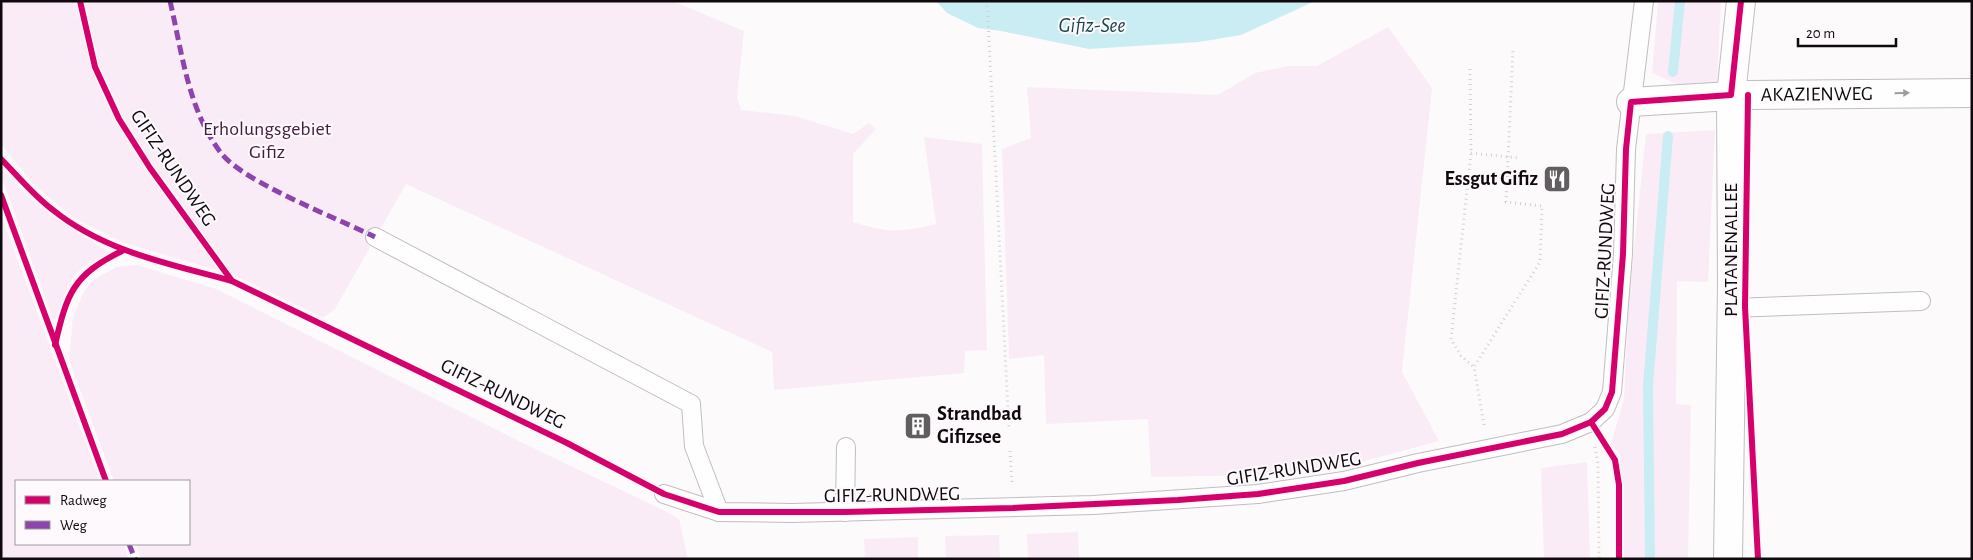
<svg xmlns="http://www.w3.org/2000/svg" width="1973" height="560" font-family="'Alegreya Sans',sans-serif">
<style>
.green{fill:#faecf7}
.water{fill:#caedf3}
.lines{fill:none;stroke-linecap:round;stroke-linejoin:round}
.stream{stroke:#caedf3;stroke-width:10}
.lane-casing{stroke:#c1bdc0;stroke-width:20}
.street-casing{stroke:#c1bdc0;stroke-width:30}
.path{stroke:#d2d1d1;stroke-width:3;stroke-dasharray:1 4;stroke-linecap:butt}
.lane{stroke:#fffefe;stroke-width:18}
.street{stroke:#fffefe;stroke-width:28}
.quiet{stroke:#8e44ad;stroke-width:5;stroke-dasharray:10 5;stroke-linecap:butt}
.cycleway-casing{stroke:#fdf9fc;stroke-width:9}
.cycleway{stroke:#d6006c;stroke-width:6}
.oneway{fill:#9f9c9e}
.labels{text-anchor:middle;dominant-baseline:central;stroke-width:4;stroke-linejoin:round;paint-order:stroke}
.street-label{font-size:20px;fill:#0f090e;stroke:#fdf9fc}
.park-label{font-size:20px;fill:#451a3f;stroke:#fdf9fc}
.poi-label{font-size:20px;font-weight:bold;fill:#0f090e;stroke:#fdf9fc;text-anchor:end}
.water-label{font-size:21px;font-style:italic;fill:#18464d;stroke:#fdf9fc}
</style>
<rect width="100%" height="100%" fill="#fcfafb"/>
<!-- green -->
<g class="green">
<path d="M1,1H673L744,31L737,97L741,110L795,116L853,134L869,123L876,129L853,154V222C889,233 899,233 936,224L924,137L982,144L987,350L965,351L964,373L774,390L772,352L406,184L335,309L323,318L234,275L124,243L72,217L34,185L1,144Z"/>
<polygon points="1658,1 1721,1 1717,84 1677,84 1652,73"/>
<polygon points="1388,27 1432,88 1402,372 1439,441 1346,466 1264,475 1151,477 1148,419 1046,424 1044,355 1009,359 1002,149 1031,138 1027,87 1218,95 1255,73 1288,66 1317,66"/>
<polygon points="1715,130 1708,282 1677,281 1676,404 1691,405 1688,559 1622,559 1620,455 1611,444 1624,399 1629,298 1646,134"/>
<path d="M1,165C35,209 62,223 108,251L109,255C72,265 67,287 56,319L53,320L1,176Z"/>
<polygon points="1,215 100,481 16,481 16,544 123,544 129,559 1,559"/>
<polygon points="137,265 216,289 529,446 665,511 679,519 688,559 141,559 136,544 189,544 189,481 114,481 69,360 73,316 84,292 92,281 116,267"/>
<polygon points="1587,462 1590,559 1544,559 1541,468"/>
<polygon points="1078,532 1079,559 1028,559 1027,534"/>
<polygon points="999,535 1000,559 946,559 945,536"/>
<polygon points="918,537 918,559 865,559 864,539"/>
</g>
<!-- water -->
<polygon class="water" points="934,1 1315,1 1241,35 1199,42 1089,49 1001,31 978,28 947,13 938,3"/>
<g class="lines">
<!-- stream -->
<g class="stream">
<polyline points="1673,72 1680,1"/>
<polyline points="1650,559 1648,386 1668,136"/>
</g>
<!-- lane casing -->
<g class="lane-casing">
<g id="lane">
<polyline points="375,237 691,404 694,446 719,512"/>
<polyline points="1732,308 1921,301"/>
<polyline points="664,494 719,512 792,513 1093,505 1258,494 1344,481 1418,463 1562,434 1591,422 1605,409 1612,392 1623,254 1626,149 1644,1"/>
<polyline points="845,512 846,447"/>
</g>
</g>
<!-- street casing -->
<g class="street-casing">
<g id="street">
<path id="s1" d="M1631,102L1748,95L1972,93"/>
<polyline points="1728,559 1732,286 1731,95 1741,1"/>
</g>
</g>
<!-- path -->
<g class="path">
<polyline points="80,1 95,67 119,119 150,168 232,281 567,443 642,482"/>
<polyline points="987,1 1009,429"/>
<polyline points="1470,69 1471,153 1451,339 1461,356 1474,367"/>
<polyline points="1471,153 1519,158"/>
<polyline points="1484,425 1474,367 1540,262 1542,206 1506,202 1513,50"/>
<polyline points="1595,447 1598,463 1599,559"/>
<polyline points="1010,451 1012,482"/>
</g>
<!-- lane -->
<use href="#lane" class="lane"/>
<!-- street -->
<use href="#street" class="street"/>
<!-- quiet -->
<g class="quiet">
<path d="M170,1C182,52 188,110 221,153C243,182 339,219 375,237"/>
<polyline points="129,544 135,559"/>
</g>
<!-- cycleway casing -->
<g class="cycleway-casing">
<g id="cycleway">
<polyline points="80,1 95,67 119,119 150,168 232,281 567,443 664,494 719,512 845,512 1013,508 1178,500 1258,494 1344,481 1418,463 1562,434 1591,422 1605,409 1612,392 1623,254 1626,149 1631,102 1731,95 1741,1"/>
<polyline points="1748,95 1745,307 1758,559"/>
<path d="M1,159C18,176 34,196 53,210C105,252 170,264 232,281"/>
<polyline points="1,195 106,481"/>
<path d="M55,345C67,293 73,275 122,251"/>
<polyline points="1591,422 1615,460 1619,485 1619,559"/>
</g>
</g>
<!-- cycleway -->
<use href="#cycleway" class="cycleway"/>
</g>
<!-- one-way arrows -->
<defs><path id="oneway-solid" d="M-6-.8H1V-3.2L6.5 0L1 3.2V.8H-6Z" transform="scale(1.25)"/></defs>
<use class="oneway" href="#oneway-solid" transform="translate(1902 93) rotate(-1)"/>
<!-- icons -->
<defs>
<g id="restaurant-square" transform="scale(1.4375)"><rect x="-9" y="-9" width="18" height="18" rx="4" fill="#625d61" stroke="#fdf9fc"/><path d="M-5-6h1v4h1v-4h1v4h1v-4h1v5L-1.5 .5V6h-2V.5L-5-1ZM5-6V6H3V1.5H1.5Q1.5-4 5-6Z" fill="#fff"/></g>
<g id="building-square" transform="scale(1.4375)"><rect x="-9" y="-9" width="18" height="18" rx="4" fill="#625d61" stroke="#fdf9fc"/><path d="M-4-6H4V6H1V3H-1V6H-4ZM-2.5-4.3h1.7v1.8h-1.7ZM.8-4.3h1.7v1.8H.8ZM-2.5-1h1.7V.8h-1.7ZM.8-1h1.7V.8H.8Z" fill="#fff"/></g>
</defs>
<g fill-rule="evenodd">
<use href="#restaurant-square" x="1557" y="179"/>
<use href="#building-square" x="918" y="426"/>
</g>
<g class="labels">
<!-- street labels -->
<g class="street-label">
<text stroke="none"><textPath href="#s1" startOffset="186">AKAZIENWEG</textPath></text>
<text transform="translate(173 168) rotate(56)">GIFIZ-RUNDWEG</text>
<text transform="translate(1731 250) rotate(-90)">PLATANENALLEE</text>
<text transform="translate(1605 251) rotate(-87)">GIFIZ-RUNDWEG</text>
<text transform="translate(503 394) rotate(26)">GIFIZ-RUNDWEG</text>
<text transform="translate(1294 469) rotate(-9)">GIFIZ-RUNDWEG</text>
<text transform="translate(892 495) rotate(-1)">GIFIZ-RUNDWEG</text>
</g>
<!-- park labels -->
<g class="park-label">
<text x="267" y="129">Erholungsgebiet<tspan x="267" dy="23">Gifiz</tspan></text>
</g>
<!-- poi labels -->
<g class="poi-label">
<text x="1538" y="179">Essgut Gifiz</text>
<text x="937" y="414" text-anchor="start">Strandbad<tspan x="937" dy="23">Gifizsee</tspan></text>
</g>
<!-- water labels -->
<g class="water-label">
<text x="1092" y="25">Gifiz-See</text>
</g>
</g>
<!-- border -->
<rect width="1973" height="560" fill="none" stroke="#0f090e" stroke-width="5"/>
<!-- legend -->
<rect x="15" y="480" width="175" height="65" fill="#fdf9fc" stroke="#9e999d"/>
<rect x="25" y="496" width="25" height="8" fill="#d6006c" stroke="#9e999d"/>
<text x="60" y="505" font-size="15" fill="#0f090e">Radweg</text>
<rect x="25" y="521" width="25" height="8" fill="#8e44ad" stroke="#9e999d"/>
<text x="60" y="530" font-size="15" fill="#0f090e">Weg</text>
<!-- scale -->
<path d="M1798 38v8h98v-8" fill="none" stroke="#0f090e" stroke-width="2.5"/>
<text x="1806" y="38" font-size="15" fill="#0f090e" stroke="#fdf9fc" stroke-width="4" paint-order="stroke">20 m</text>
</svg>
